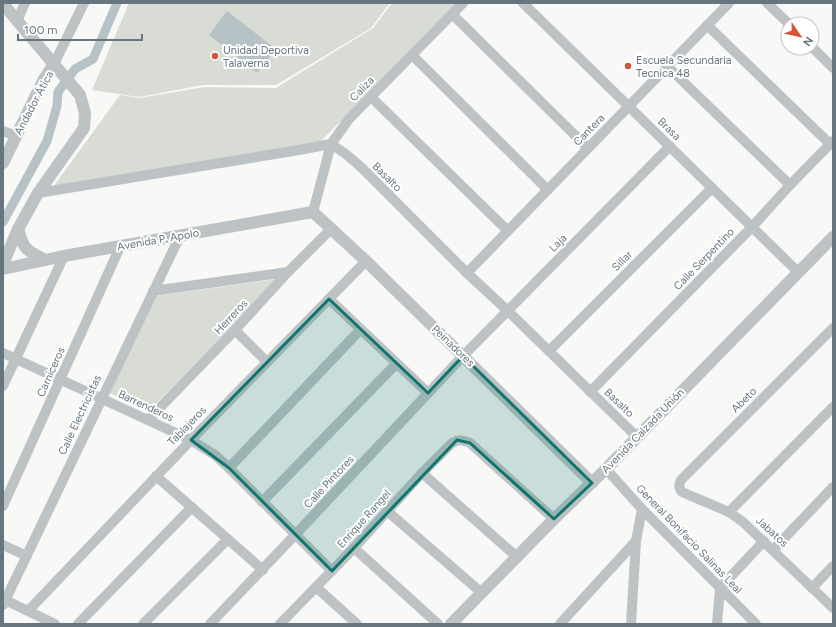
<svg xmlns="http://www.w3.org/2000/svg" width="836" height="627" font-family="Figtree,sans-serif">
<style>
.green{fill:#d8dcd5}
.water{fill:#b6c2c6}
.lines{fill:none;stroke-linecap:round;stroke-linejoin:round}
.canal{stroke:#b6c2c6;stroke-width:9}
.minor{stroke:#bdc2c5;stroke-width:10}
.tertiary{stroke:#bdc2c5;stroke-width:12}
.marked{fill:#0f766e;fill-opacity:0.2;stroke:#0f766e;stroke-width:3;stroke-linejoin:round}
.poi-dot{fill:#d3553b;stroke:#fff;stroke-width:1.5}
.labels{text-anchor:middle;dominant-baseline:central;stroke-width:4;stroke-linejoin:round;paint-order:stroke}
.poi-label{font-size:11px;fill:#66757e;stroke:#fff;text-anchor:start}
.street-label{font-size:11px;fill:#66757e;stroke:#fff}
</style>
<rect width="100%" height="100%" fill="#f8f8f6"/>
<!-- green -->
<g class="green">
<polygon points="129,3 390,3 371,28 276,85 203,85 139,97 92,90"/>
<polygon points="392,3 458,3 320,142 53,187 120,95 140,98 204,87 276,88 373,28"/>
<polygon points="278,279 148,412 110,393 156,296"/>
</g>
<!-- water -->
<polygon class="water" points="227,11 276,49 257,73 209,35"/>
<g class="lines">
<!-- canal -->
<polyline class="canal" points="3,222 47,141 57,106 58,92 75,69 93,59 117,3"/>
<!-- minor -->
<g class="minor">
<polyline points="523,3 798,272"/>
<polyline points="767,3 789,24"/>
<polyline points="452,14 588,148"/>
<polyline points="17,21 25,3"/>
<polyline points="707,25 830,144"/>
<polyline points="812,47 833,68"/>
<polyline points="412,55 548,190"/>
<polyline points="54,64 84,3"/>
<polyline points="667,66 790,185"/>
<polyline points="371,97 508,231"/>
<polyline points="3,131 16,136"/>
<polyline points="38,193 293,151 331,144 347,155 361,167 467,273 508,311 637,437"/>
<polyline points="313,212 331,144 349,119 463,3"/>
<polyline points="467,273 729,3"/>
<polyline points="153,291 288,272"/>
<polyline points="329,299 428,393"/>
<path d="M833,328L681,480C679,485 678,487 682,492L729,512L743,522L833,608"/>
<polyline points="235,330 267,362"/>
<polyline points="549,351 712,188"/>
<polyline points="3,353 191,440 215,455 229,468 332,571"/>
<polyline points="3,386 64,256"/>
<polyline points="590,392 752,227 790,185 833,141"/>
<polyline points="148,420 235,330 288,272 331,229"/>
<polyline points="229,468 360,330"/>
<polyline points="606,469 642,509 756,624"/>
<polyline points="422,473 517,557"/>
<polyline points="156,476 263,570"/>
<polyline points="262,502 396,364"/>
<polyline points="3,506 120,247"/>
<polyline points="387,511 482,593"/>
<polyline points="729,512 833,407"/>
<polyline points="3,545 27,556"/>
<polyline points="354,548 438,624"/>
<polyline points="773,550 833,487"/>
<polyline points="316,587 357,624"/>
<polyline points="812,588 833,566"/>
<polyline points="3,599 55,624"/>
<polyline points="3,605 180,236"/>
<polyline points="29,610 191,440 366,261"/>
<polyline points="78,624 192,507"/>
<polyline points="143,624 228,539"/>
<polyline points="210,624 295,535 463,356 670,146"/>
<path d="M280,624L354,548L422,473L452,443C459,439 462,440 470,443L554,519"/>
<polyline points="560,624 636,541"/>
<polyline points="631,624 636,541 642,509"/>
<polyline points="717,624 720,588 764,541"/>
</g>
<!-- tertiary -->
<g class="tertiary">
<polyline points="3,4 80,95 85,113 84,128 38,193 18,229 3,264"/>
<polyline points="3,163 44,79 54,64"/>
<path d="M18,229C24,250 26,250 45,260"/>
<polyline points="3,269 64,256 313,212 366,261 592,483"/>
<polyline points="451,624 554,519 606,469 833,237"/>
</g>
</g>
<!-- marked area -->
<path class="marked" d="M329,299L428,393L463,356L592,483L554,519L470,443L457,440L332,571L229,468L191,440Z"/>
<!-- markers -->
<g class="poi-dot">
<circle cx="215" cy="56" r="4"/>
<circle cx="628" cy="66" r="4"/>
</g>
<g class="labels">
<!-- poi labels -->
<g class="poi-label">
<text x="223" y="50">Unidad Deportiva<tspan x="223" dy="13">Talaverna</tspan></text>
<text x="636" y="60">Escuela Secundaria<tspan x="636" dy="13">Tecnica 48</tspan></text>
</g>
<!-- street labels -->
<g class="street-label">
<text transform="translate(362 89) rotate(-46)">Caliza</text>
<text transform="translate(34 103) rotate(-62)">Andador Ática</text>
<text transform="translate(669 129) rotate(44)">Brasa</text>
<text transform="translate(589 130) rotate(-46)">Cantera</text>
<text transform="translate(387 177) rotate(45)">Basalto</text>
<text transform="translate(158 240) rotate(-10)">Avenida P. Apolo</text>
<text transform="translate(558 243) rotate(-45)">Laja</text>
<text transform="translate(704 259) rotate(-46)">Calle Serpentino</text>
<text transform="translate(622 261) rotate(-45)">Sillar</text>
<text transform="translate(231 317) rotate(-47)">Herreros</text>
<text transform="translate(453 346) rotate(44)">Peinadores</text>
<text transform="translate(51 372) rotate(-66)">Carniceros</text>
<text transform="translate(744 400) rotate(-45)">Abeto</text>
<text transform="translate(619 403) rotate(44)">Basalto</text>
<text transform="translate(146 406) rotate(25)">Barrenderos</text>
<text transform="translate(80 415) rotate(-65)">Calle Electricistas</text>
<text transform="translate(187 426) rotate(-46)">Tablajeros</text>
<text transform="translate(643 431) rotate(-46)">Avenida Calzada Unión</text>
<text transform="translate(329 482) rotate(-47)">Calle Pintores</text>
<text transform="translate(364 519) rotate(-48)">Enrique Rangel</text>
<text transform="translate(772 532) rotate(43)">Jabatos</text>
<text transform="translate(689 539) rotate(46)">General Bonifacio Salinas Leal</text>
</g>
</g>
<!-- border -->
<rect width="836" height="627" fill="none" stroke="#66757e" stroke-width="8"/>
<!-- north arrow -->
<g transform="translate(800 36) rotate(124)"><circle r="19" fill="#ffffff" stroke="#c2c8cb"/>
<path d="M0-3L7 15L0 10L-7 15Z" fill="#d3553b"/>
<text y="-6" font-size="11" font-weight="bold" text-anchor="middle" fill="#66757e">N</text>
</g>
<!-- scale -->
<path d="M18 34v6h124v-6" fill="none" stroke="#66757e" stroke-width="2"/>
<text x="24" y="34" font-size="12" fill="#66757e" stroke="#ffffff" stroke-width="3" paint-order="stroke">100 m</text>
</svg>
